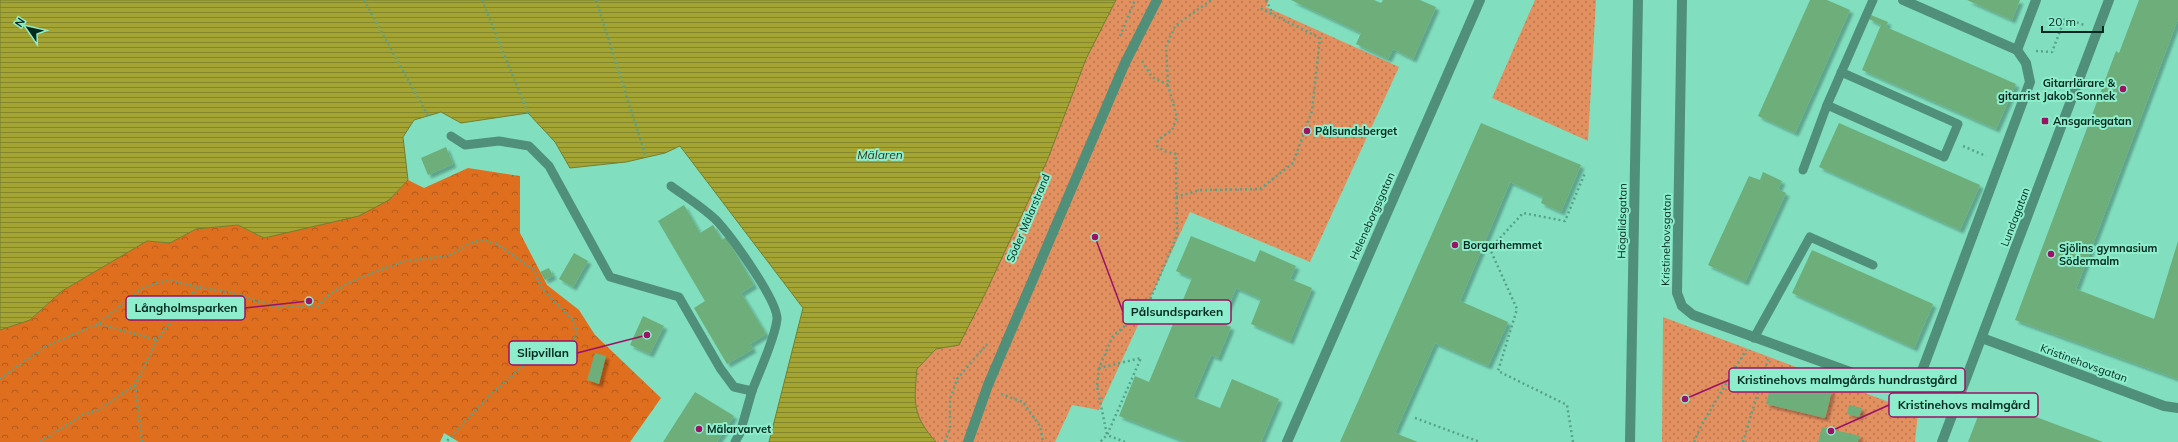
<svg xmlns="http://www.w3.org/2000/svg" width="2178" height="442" font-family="Mulish,sans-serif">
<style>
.forest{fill:url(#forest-crowns)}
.park{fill:url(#park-dots)}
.water{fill:url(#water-rules);stroke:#737f2e}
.building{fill:#6dae7a;filter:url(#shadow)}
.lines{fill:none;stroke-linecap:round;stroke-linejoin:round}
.path{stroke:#56a38a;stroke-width:2.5;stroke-dasharray:2 3;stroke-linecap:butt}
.service{stroke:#508f7a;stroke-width:9}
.minor{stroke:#508f7a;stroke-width:10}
.tertiary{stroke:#508f7a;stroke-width:10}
.poi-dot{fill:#991266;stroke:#8eedcc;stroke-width:1.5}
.labels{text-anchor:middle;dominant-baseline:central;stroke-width:4;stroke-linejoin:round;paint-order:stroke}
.poi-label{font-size:11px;font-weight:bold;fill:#002a1f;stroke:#8eedcc;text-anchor:start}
.street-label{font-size:11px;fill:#002a1f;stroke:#8eedcc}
.water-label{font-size:12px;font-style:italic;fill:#33331b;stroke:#8eedcc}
.leader{fill:none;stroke:#991266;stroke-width:1.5}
.callout-dot{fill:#991266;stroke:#8eedcc;stroke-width:1.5}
.callout{fill:#8eedcc;stroke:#991266;stroke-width:1.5}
.callout-label{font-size:12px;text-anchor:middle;font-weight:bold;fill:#002a1f}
</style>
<defs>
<pattern id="forest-crowns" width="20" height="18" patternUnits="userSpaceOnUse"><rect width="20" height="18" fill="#e06e1f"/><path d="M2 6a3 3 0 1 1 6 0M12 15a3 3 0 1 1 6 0" fill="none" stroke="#b35b1b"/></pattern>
<pattern id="park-dots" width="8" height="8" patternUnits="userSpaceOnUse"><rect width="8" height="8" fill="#e39061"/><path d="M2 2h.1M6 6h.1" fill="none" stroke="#b6764f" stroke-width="1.8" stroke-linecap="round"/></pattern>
<pattern id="water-rules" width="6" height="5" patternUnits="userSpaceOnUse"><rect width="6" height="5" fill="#a4a434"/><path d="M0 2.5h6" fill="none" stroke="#83862b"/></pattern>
<filter id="shadow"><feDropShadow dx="3.5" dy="3.5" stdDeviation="1" flood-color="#0004"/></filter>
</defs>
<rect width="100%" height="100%" fill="#81dfbf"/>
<!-- forest -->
<polygon class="forest" points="468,168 520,176 520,233 547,285 579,310 595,335 661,398 630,442 459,442 444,433 440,442 0,442 0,330 30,320 62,291 147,241 170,243 196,229 238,225 264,238 389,200 408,180 424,188"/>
<!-- park -->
<g class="park">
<path d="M1116,0H1269L1266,7L1399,67L1310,262L1190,212L1099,410L1072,405L1055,442H936C912,415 914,403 917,369L936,349Z"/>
<polygon points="1535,0 1596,0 1588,141 1492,98"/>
<polygon points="1663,317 1918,413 1915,442 1662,442"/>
</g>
<!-- water -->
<path class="water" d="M0,0H1116L1086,59L1047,161L985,294L959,345L936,349L917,369C914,403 912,415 936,442H769L803,308L680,146L665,153L626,162L570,168L555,142L528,113L461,123L441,112L414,120L403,137L408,180L389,200L359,216L264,238L238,225L196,229L170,243L147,241L62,291L30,320L0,330Z"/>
<!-- building -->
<g class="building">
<polygon points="1291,0 1374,0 1381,3 1383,0 1420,0 1436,7 1413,59 1393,49 1388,59 1356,44 1361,33"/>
<polygon points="1810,0 1827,0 1850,10 1795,133 1758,116"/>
<polygon points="1967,0 2020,0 2012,20"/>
<polygon points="2139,0 2178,0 2178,19 2076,289 2154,319 2178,241 2178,379 2015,320 2116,51 2119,53"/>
<polygon points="1871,15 1888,22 1886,27 2016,84 1996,129 1862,70 1881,25 1869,19"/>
<polygon points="1481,123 1581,165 1561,212 1541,203 1543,197 1510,182 1460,301 1508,322 1488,366 1435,343 1395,433 1418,442 1340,442"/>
<polygon points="1839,123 1980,185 1960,230 1819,167"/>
<polygon points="446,147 453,164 428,175 421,158"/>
<polygon points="1763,172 1782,181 1778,189 1786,193 1745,282 1708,265 1749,176 1760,180"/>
<polygon points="684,205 700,233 713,225 722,240 726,237 754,285 741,293 766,334 750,344 753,349 727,364 694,308 705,301 658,221"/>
<polygon points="1191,236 1255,262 1260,250 1296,266 1290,279 1312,288 1290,341 1251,324 1261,299 1236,288 1221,323 1231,327 1218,358 1211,355 1193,397 1220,408 1232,379 1279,399 1261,442 1187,442 1119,416 1135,376 1149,382 1192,278 1176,271"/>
<polygon points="1812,250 1933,304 1914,348 1792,293"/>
<polygon points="574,253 588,261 573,287 559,279"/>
<polygon points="549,268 553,276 545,280 540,272"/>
<polygon points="643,316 664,326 650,354 630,345"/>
<polygon points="595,353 606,356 599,384 587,380"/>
<polygon points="1773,377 1832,391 1825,418 1766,404"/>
<polygon points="695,392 734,416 717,442 663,442"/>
<polygon points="1985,398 2103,442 1968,442"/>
<polygon points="1849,405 1862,408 1859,417 1847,414"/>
<polygon points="1822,427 1860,436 1858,442 1818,442"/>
</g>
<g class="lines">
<!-- path -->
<g class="path">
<polyline points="364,0 428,116"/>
<polyline points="482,0 528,113"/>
<polyline points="596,0 646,157"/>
<polyline points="1266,0 1273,14"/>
<polyline points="1120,36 1135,0"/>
<polyline points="2036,51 2052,52 2065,18 2084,25"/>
<polyline points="1142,61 1152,77 1168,85 1166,46 1175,26 1211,0"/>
<polyline points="1963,146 1986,156"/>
<polyline points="1176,197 1200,190 1260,189 1293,163 1312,111 1320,38 1260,8"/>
<polyline points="99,323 144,287 168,280 198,287"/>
<polyline points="1099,368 1097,386 1107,435 1100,442"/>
<polyline points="0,379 48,345 99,324 157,340"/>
<polyline points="135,385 142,442"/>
<polyline points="1001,394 1023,402 1040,426 1043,442"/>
<polyline points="1415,418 1480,442"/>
<polyline points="40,442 83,415 100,409 135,385 157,340 198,287 233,293 275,307 318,306 331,293 357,279 404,261 448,256 473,242 484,240 497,244 534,270 542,289 574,321 577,334 572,341 552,348 530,360 492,393 446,442"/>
<polyline points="945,442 950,428 950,399 957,379 987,344"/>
<polyline points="1125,442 1107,435 1141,358 1099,368 1113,336 1147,307 1177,235 1176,154 1164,151 1157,146 1158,140 1172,130 1177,117 1168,85"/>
<polyline points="1573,442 1567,405 1498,371 1517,309 1490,249 1523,213 1565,221 1585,173"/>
<polyline points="1694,442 1701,426 1746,350"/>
<polyline points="1743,442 1768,359"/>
</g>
<!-- service -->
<g class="service">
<polyline points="1841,72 1958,124 1944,157 1827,105 1873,0"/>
<polyline points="451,136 465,145 499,141 529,146 549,166 610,277 679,297 720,368 734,387 752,391 740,433 735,442"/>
<polyline points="1803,170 1827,105"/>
<path d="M671,186C686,197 704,208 717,221C731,236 778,301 777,319C775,339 759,372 752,391"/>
<polyline points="1754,338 1810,237 1873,265"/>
</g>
<!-- minor -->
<g class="minor">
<polyline points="1682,0 1677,293 1682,306 1693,315 1955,410"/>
<polyline points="1903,0 2017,50"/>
<polyline points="2017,50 2036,0"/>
<polyline points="1982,338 2164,406 2178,408"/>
<polyline points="1913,395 2030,82 2026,63 2017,50"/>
<polyline points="1287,442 1480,0"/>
<polyline points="1630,442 1638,0"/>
<polyline points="1942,442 2109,0"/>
</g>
<!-- tertiary -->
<polyline class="tertiary" points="968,442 988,385 1125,63 1157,0"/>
</g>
<!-- markers -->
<g class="poi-dot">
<circle cx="2123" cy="89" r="4"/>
<rect x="2041" y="117" width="8" height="8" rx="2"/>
<circle cx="1307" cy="131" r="4"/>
<circle cx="1455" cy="245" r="4"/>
<circle cx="2051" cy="254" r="4"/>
<circle cx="699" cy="429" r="4"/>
</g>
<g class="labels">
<!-- poi labels -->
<g class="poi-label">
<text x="2115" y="83" text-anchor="end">Gitarrlärare &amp;<tspan x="2115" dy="13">gitarrist Jakob Sonnek</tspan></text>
<text x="2053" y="121">Ansgariegatan</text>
<text x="1315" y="131">Pålsundsberget</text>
<text x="1463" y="245">Borgarhemmet</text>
<text x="2059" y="248">Sjölins gymnasium<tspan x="2059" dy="13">Södermalm</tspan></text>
<text x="707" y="429">Mälarvarvet</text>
</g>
<!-- street labels -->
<g class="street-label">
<text transform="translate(1372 216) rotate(-66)">Heleneborgsgatan</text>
<text transform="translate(2015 217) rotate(-69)">Lundagatan</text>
<text transform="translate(1028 218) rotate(-67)">Söder Mälarstrand</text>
<text transform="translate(1622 221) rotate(-89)">Högalidsgatan</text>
<text transform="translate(1666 240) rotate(-89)">Kristinehovsgatan</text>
<text transform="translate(2084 363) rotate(20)">Kristinehovsgatan</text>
</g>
<!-- water labels -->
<g class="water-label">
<text x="880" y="154">Mälaren</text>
</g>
</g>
<!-- callouts -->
<path class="leader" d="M309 301L245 308M1095 237L1123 312M647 335L577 353M1685 399L1729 380M1831 431L1889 405"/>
<g class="callout-dot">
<circle cx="309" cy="301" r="4"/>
<circle cx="1095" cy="237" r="4"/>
<circle cx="647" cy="335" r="4"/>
<circle cx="1685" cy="399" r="4"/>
<circle cx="1831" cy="431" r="4"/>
</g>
<g class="callout">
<rect x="126" y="296" width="119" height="24" rx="4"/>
<rect x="1123" y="300" width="108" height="24" rx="4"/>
<rect x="509" y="341" width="68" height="24" rx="4"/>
<rect x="1729" y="368" width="236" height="24" rx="4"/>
<rect x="1889" y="393" width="149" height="24" rx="4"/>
</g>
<g class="callout-label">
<text x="186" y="312">Långholmsparken</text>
<text x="1177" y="316">Pålsundsparken</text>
<text x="543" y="357">Slipvillan</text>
<text x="1847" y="384">Kristinehovs malmgårds hundrastgård</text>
<text x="1964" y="409">Kristinehovs malmgård</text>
</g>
<!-- north arrow -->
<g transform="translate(28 28) rotate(304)" stroke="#8eedcc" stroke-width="3" paint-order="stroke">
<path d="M0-3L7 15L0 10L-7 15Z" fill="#002a1f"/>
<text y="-6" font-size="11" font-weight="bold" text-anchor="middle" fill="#002a1f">N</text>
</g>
<!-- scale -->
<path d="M2042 26v6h61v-6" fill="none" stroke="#002a1f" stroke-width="2"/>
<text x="2048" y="26" font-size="12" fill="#002a1f" stroke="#8eedcc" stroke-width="3" paint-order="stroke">20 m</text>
</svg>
